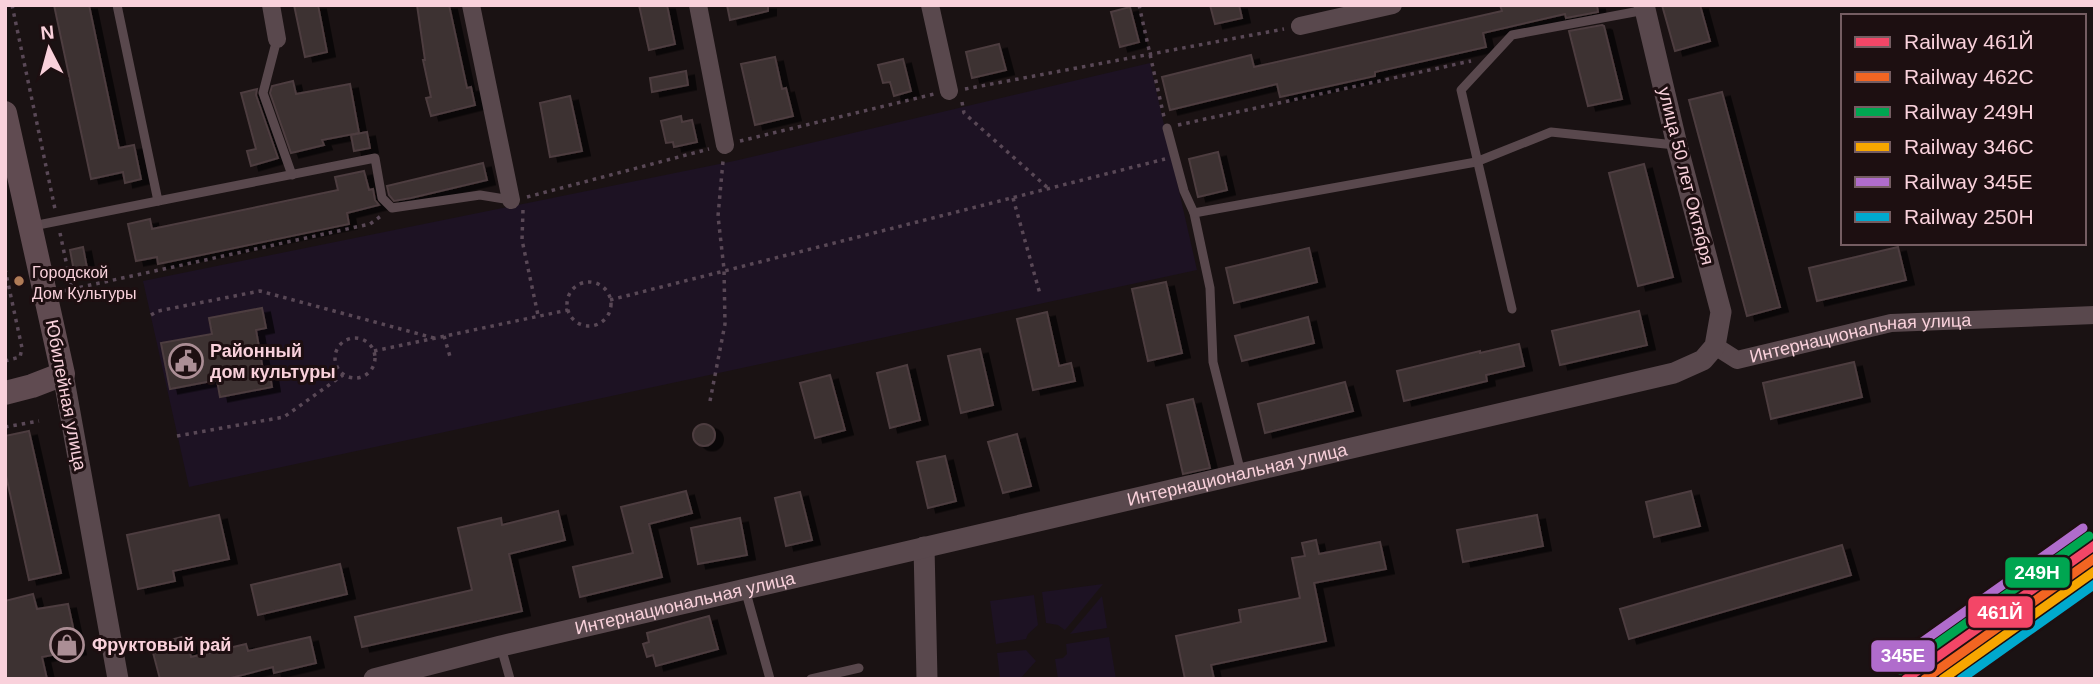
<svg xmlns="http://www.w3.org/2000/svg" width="2100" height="684" font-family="Arial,sans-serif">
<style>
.green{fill:#1d1223}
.building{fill:#3c3032;stroke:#4d3d3f;stroke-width:2;filter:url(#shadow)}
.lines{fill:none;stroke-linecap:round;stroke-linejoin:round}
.path{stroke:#594856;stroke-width:3.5;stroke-dasharray:3.5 5;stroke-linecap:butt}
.service{stroke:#59484d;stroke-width:9}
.minor{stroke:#59484d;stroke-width:18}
.tertiary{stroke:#59484d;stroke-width:21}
.secondary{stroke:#604b51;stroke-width:24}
.rail-1-casing{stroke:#1d0f11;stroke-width:14}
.rail-2-casing{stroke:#1d0f11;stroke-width:14}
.rail-3-casing{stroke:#1d0f11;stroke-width:14}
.rail-4-casing{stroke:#1d0f11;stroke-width:14}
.rail-5-casing{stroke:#1d0f11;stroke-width:14}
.rail-6-casing{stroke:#1d0f11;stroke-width:14}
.rail-1{stroke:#f34667;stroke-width:9}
.rail-2{stroke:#f26522;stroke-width:9}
.rail-3{stroke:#00a651;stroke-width:9}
.rail-4{stroke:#f7a600;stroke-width:9}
.rail-5{stroke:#b06ccc;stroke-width:9}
.rail-6{stroke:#00a9ce;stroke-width:9}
.bus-dot{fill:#b07c57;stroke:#1d0f11;stroke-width:2.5}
.labels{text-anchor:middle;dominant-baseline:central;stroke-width:6;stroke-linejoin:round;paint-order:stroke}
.bus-label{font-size:16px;fill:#f9d1db;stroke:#1d0f11;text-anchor:start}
.street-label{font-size:18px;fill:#f9d1db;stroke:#1d0f11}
.poi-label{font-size:18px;font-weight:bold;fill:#f9d1db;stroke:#1d0f11;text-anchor:start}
.line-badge{stroke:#1d0f11;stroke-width:2.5}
.badge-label{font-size:19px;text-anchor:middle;font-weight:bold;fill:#fff}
</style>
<defs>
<filter id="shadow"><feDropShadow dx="8" dy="4.5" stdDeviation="0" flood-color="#0009"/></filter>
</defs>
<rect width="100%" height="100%" fill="#1a1213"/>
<!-- green -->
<g class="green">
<polygon points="1150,63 1197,270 189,487 143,281 734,161"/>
<polygon points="1103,584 1065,630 1058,625 1046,623 1042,592"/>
<polygon points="1034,595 1038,625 1028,634 1026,639 996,644 990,601"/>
<polygon points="1102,596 1107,628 1070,634"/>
<polygon points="1109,637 1116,679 1058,679 1055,659 1063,658 1067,654 1066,644"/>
<polygon points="1026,650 1036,661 1020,679 1000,679 997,653"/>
</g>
<!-- building -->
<g class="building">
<polygon points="54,5 89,5 119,148 134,145 141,179 125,183 123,172 91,179"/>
<polygon points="294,5 318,5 327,52 305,57"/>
<polygon points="417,5 449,5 467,88 471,87 475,105 431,116 426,98 431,97 423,60 425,60"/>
<polygon points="639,5 667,5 675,44 649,50"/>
<polygon points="727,5 768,5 768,11 730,20"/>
<polygon points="1210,5 1239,5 1242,18 1215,24"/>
<polygon points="1500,5 1597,5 1598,12 1566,18 1565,14 1483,33 1486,47 1375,72 1375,76 1280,97 1277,84 1170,110 1162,77 1251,55 1254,67 1502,11"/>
<polygon points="1662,5 1700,5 1710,41 1675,51"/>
<polygon points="1130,7 1139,42 1120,47 1111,12"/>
<polygon points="1602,25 1604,26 1622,99 1588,106 1569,31"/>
<polygon points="999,44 1006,70 972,78 966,52"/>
<polygon points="775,57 782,89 786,88 793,116 755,125 741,64"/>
<polygon points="903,59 911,91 894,96 890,82 883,83 878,65"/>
<polygon points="686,71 688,85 652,92 650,78"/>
<polygon points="293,81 296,94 350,84 359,133 322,140 324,145 291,153 270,93 272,86"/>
<polygon points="257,89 256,95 278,158 251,166 247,151 256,149 241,93"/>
<polygon points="1722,92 1780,307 1747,316 1689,100"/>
<polygon points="570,96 582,151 550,157 540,103"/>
<polygon points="681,116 682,122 692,120 697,142 674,147 673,142 666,143 661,121"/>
<polygon points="367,132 370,148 354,151 351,135"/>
<polygon points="1218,152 1227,190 1198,197 1189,159"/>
<polygon points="483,163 487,180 411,198 394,201 389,195 387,186"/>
<polygon points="1644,164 1673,277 1638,286 1609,173"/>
<polygon points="364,171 369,190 373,189 375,200 379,205 347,213 349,224 158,264 157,257 136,261 128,224 150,219 152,229 338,190 335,177"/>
<polygon points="83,247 87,268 74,271 70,250"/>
<polygon points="1898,247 1906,280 1817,301 1809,268"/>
<polygon points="1309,248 1317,282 1234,303 1226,268"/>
<polygon points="1166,282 1182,353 1148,361 1132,289"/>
<polygon points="262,308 266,328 256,330 263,370 269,369 272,387 220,397 217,380 170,389 161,343 212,334 209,318"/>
<polygon points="1639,311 1647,345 1560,365 1552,331"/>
<polygon points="1047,312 1059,366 1071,363 1075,381 1033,390 1017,319"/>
<polygon points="1308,317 1314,343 1242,361 1235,336"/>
<polygon points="1519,344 1524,366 1486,375 1487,381 1404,401 1397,371 1480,351 1480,353"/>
<polygon points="980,349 993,405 961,413 948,356"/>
<polygon points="1854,362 1862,397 1771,419 1763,383"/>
<polygon points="907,365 920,420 890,428 877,373"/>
<polygon points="830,375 845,430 815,438 800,383"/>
<polygon points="1345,382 1353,411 1265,433 1258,404"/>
<polygon points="1193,399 1210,468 1183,474 1167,405"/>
<circle cx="704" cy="435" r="11"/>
<polygon points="29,431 61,573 29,580 5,471 5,436"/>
<polygon points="1017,434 1031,486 1003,493 988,442"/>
<polygon points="945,456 956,501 928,508 917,462"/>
<polygon points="686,491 692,513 649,524 662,577 580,597 573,567 633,553 621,507"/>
<polygon points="1691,491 1700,526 1654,537 1646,502"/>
<polygon points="800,492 812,540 786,546 775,498"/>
<polygon points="558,511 565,540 509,554 522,611 362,647 355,617 472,590 458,528 501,518 502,525"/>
<polygon points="219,515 229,559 173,571 175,581 138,589 127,535"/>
<polygon points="1537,515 1543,546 1463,562 1457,530"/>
<polygon points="740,518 747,555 698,564 691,528"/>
<polygon points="1316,540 1319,554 1380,542 1386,569 1314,583 1326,641 1211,665 1214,679 1185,679 1176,636 1241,622 1239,610 1300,598 1292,558 1305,556 1302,543"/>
<polygon points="1842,545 1851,575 1629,639 1620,609"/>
<polygon points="340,564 347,594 258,615 251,585"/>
<polygon points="33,594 37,609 68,604 78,650 42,657 47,679 5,679 5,601"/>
<polygon points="709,616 718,649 656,666 653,655 647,657 643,644 649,642 647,633"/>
<polygon points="186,636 191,657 246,644 248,651 310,637 316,663 274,673 273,667 227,679 160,679 151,645"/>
</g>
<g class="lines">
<!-- path -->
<g class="path">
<polyline points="12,5 55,209"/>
<polyline points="1139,5 1164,117"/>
<polyline points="965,89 1284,29"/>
<polyline points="962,102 964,113 1049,189"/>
<polyline points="1178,125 1471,61"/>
<polyline points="740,141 934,94"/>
<polyline points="527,197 709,149"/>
<polyline points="1013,198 1040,294"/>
<polyline points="523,210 522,240 538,315"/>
<polyline points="60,233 72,290"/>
<polyline points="5,269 22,348 20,357 5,361"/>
<circle cx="589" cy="304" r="22"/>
<polyline points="63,291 370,224 381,216"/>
<polyline points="610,300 1165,159"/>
<polyline points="151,315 158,311 260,291 434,338"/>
<polyline points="444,336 451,360"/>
<circle cx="355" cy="358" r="20"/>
<polyline points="374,351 568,310"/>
<polyline points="710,401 725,324 724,269 718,216 723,161"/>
<polyline points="5,427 39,421"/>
<polyline points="177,436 284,417 343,375"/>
</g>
<!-- service -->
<g class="service">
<polyline points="117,5 158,201 375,158 382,198 392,208 480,195 511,200"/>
<polyline points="277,39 263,93 292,175"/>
<polyline points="1167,128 1184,191 1194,213 1210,288 1213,362 1241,473"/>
<polyline points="1194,213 1476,162 1551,132 1675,145"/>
<polyline points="33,226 158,201"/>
<polyline points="1512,309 1461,90 1512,35 1645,10"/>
<polyline points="745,589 770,679"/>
<polyline points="501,647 510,679"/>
<polyline points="811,679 859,668"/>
</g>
<!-- minor -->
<g class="minor">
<polyline points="271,5 277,39"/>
<polyline points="471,5 511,200"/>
<polyline points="698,5 725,145"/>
<polyline points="930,5 949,91"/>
<polyline points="1300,26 1393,5"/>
<path id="s1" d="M1715,346L1737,360L1891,323L2095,315"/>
</g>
<!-- tertiary -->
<g class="tertiary">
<polyline points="63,374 118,679"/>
<polyline points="924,547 927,679"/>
<path id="s2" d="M374,679L501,646L1674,373L1703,360L1715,346L1721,312L1677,145L1644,5"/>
</g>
<!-- secondary -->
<polyline class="secondary" points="5,113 63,374 32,386 5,393"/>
<!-- rail-1 casing -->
<g class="rail-1-casing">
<polyline id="rail-1" points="1906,679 2095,545"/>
</g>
<!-- rail-2 casing -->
<g class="rail-2-casing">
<polyline id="rail-2" points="1925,679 2095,558"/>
</g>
<!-- rail-3 casing -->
<g class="rail-3-casing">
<polyline id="rail-3" points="1900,670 2089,536"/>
</g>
<!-- rail-4 casing -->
<g class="rail-4-casing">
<polyline id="rail-4" points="1943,679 2095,571"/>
</g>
<!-- rail-5 casing -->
<g class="rail-5-casing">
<polyline id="rail-5" points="1894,662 2083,528"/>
</g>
<!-- rail-6 casing -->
<g class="rail-6-casing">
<polyline id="rail-6" points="1961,679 2095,584"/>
</g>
<!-- rail-1 -->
<use href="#rail-1" class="rail-1"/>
<!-- rail-2 -->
<use href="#rail-2" class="rail-2"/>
<!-- rail-3 -->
<use href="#rail-3" class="rail-3"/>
<!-- rail-4 -->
<use href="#rail-4" class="rail-4"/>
<!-- rail-5 -->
<use href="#rail-5" class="rail-5"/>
<!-- rail-6 -->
<use href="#rail-6" class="rail-6"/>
</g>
<!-- icons -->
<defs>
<g id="civic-ring" transform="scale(1.75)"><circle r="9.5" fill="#1d0f11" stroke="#ab8e95" stroke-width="1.5"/><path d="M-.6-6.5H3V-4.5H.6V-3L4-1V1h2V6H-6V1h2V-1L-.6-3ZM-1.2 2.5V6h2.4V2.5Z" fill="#ab8e95"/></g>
<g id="shop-ring" transform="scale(1.75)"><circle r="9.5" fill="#1d0f11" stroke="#ab8e95" stroke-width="1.5"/><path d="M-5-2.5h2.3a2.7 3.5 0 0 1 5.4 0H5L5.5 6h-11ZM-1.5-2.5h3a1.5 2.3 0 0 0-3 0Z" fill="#ab8e95"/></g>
</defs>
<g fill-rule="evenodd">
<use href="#civic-ring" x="186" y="361"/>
<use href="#shop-ring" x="67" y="645"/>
</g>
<!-- markers -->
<circle class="bus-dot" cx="19" cy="281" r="6"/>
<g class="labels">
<!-- bus labels -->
<g class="bus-label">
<text x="32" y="272">Городской<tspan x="32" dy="21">Дом Культуры</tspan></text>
</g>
<!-- street labels -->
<g class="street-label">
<text transform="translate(1686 176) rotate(76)">улица 50 лет Октября</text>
<text stroke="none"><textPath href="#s1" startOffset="152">Интернациональная улица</textPath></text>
<text transform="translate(66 395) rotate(79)">Юбилейная улица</text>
<text stroke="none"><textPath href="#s2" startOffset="887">Интернациональная улица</textPath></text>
<text stroke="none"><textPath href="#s2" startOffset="320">Интернациональная улица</textPath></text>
</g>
<!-- poi labels -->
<g class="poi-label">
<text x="210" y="351">Районный<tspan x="210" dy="21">дом культуры</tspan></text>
<text x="92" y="645">Фруктовый рай</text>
</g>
</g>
<g class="line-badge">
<rect x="2004" y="556" width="67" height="33" rx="7" fill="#00a651"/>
<rect x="1967" y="595" width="67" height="34" rx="7" fill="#f34667"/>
<rect x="1870" y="639" width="66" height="34" rx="7" fill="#b06ccc"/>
</g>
<g class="badge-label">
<text x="2037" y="579">249Н</text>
<text x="2000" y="619">461Й</text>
<text x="1903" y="662">345Е</text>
</g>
<!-- border -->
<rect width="2100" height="684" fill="none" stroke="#f9d1db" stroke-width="14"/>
<!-- legend -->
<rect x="1841" y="14" width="245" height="231" fill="#1d0f11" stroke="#755d62" stroke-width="2"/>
<rect x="1855" y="37" width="35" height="10" fill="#f34667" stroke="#755d62" stroke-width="2"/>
<text x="1904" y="49" font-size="21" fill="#f9d1db">Railway 461Й</text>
<rect x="1855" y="72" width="35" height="10" fill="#f26522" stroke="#755d62" stroke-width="2"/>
<text x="1904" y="84" font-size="21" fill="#f9d1db">Railway 462С</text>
<rect x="1855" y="107" width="35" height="10" fill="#00a651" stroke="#755d62" stroke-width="2"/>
<text x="1904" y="119" font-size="21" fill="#f9d1db">Railway 249Н</text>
<rect x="1855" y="142" width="35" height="10" fill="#f7a600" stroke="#755d62" stroke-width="2"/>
<text x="1904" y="154" font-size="21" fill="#f9d1db">Railway 346С</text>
<rect x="1855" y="177" width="35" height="10" fill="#b06ccc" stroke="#755d62" stroke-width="2"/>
<text x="1904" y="189" font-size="21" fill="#f9d1db">Railway 345Е</text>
<rect x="1855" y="212" width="35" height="10" fill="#00a9ce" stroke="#755d62" stroke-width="2"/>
<text x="1904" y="224" font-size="21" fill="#f9d1db">Railway 250Н</text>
<!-- north arrow -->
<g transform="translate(49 49) rotate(354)" stroke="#1d0f11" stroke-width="5" paint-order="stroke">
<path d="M0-5L12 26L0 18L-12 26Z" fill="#f9d1db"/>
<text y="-10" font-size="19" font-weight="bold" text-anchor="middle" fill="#f9d1db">N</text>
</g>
</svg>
